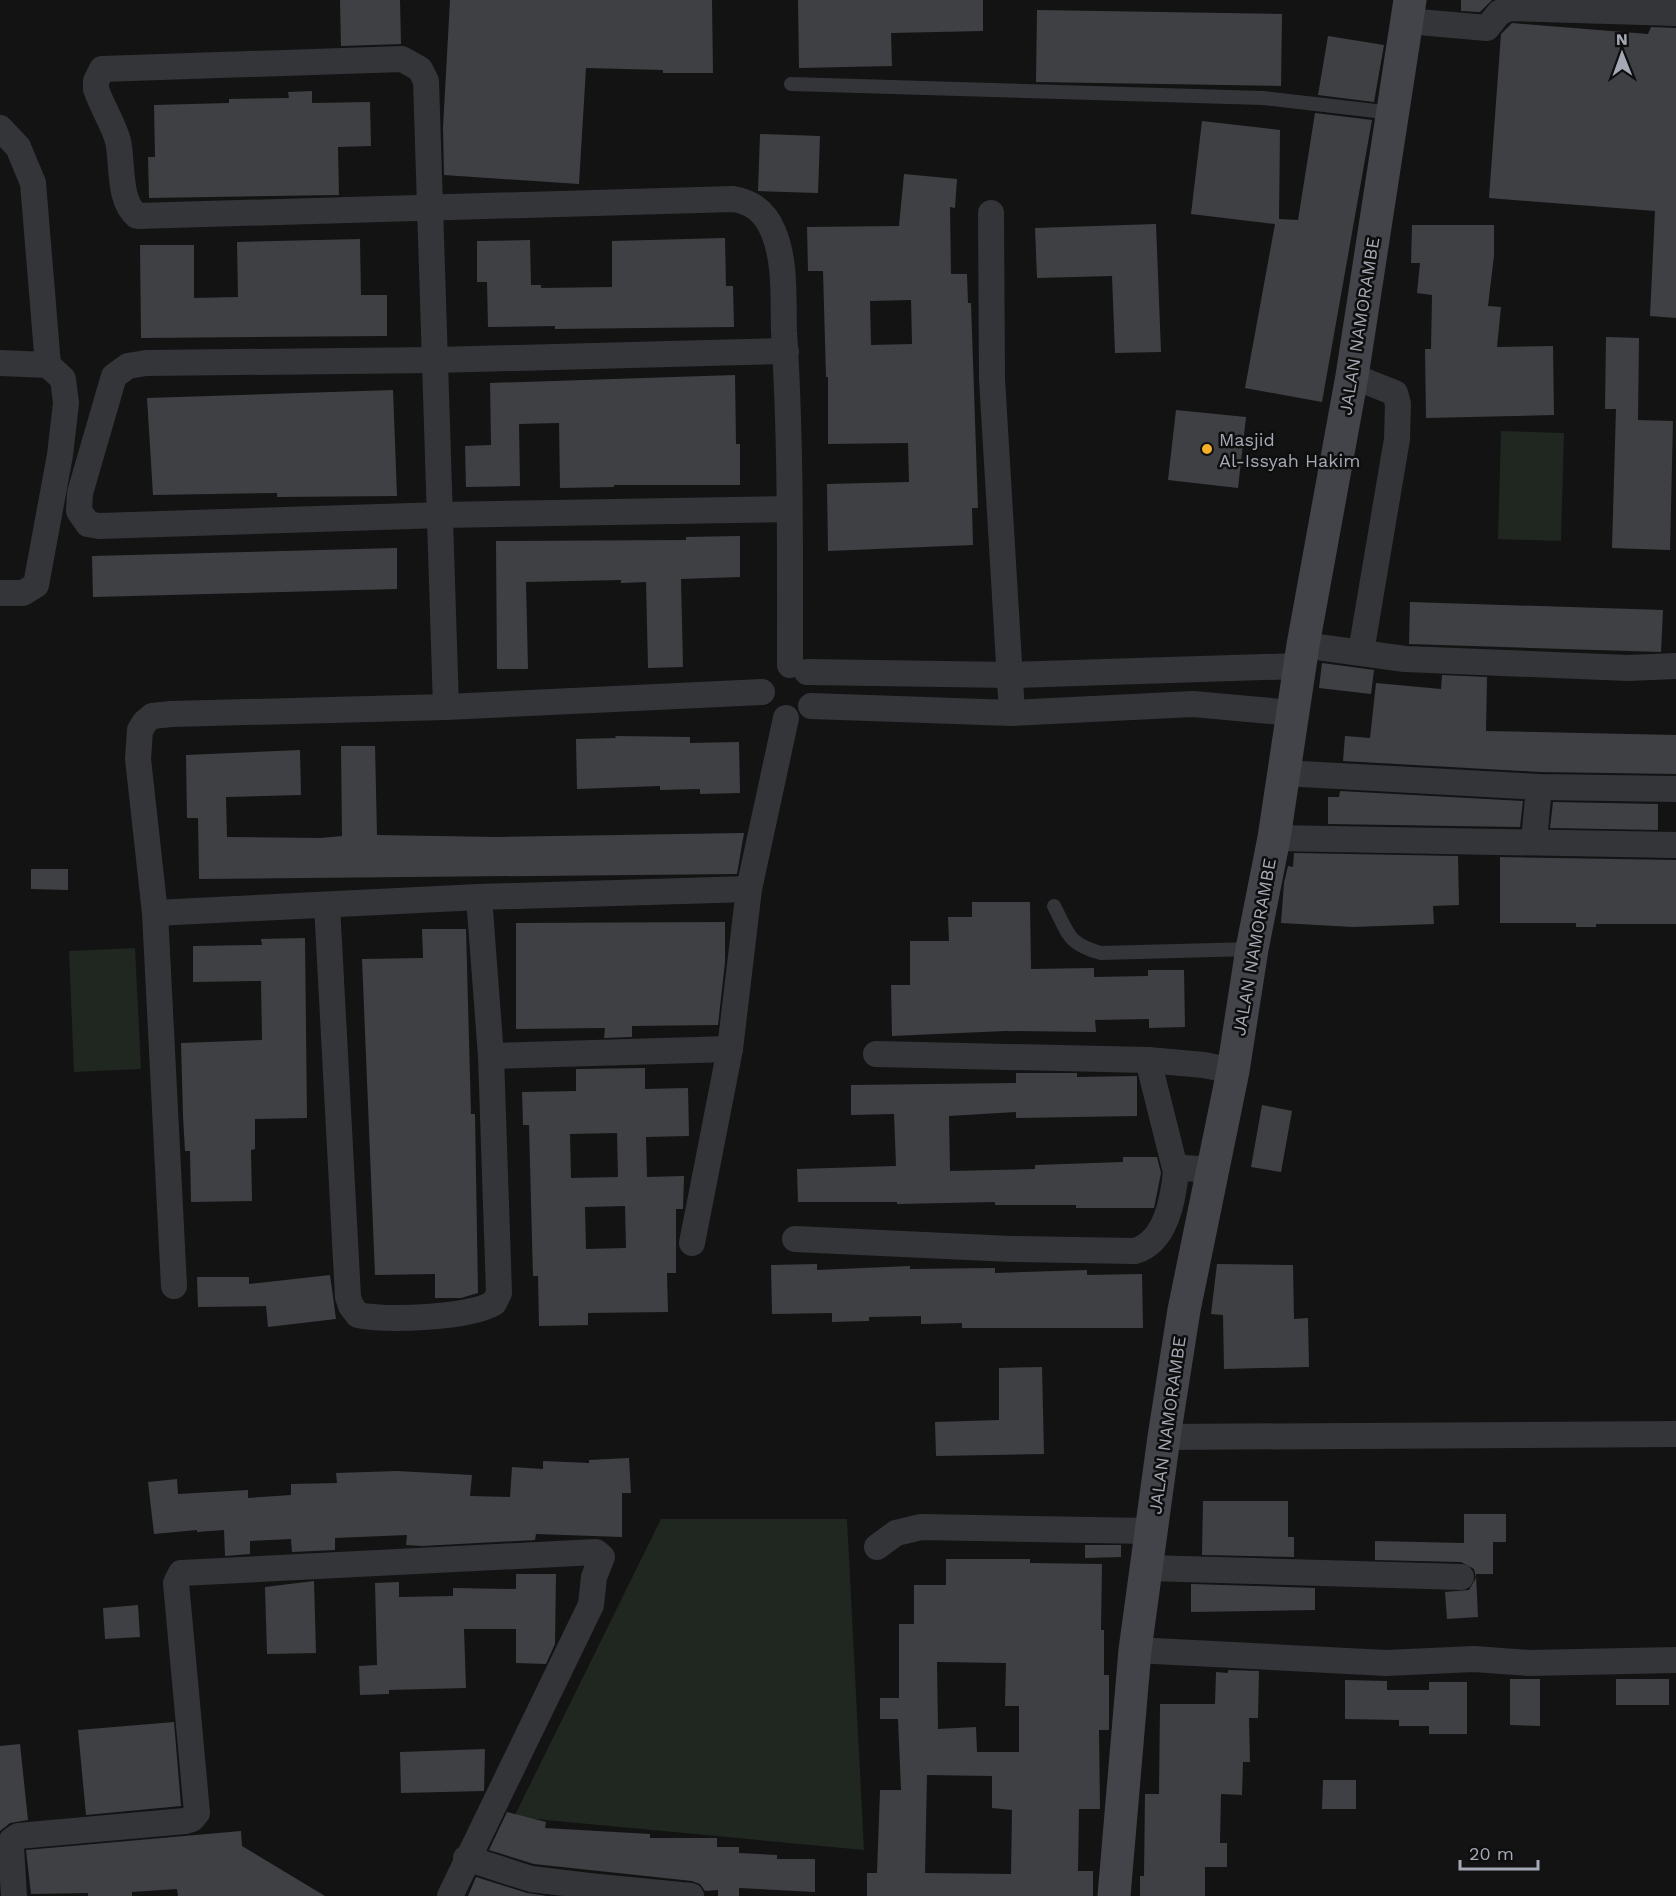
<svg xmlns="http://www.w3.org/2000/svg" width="1676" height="1896" font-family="'Work Sans',sans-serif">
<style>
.green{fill:#1f2720}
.building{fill:#3f4044;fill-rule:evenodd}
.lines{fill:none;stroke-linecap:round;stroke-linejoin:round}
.service{stroke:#343539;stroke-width:14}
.minor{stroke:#343539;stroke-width:26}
.secondary{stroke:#424449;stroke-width:33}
.poi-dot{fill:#f5ae2a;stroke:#0e0e0f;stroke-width:2}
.labels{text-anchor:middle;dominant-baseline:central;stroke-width:5;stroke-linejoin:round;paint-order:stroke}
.street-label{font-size:18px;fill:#a4a9b5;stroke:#0e0e0f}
.poi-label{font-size:18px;fill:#a4a9b5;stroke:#0e0e0f;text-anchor:start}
</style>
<rect width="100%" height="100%" fill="#131314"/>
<!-- green -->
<g class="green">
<polygon points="1501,431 1564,433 1561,541 1498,539"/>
<polygon points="135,948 141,1069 74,1072 69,951"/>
<polygon points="661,1519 847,1519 864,1850 514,1817"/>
</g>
<!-- building -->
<g class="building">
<polygon points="340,0 400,0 401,44 341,46"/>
<polygon points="450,0 712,0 713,73 663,73 663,70 586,68 579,184 444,175 443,128"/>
<polygon points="798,0 983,0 983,31 891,33 892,66 799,68"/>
<polygon points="1461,0 1492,0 1480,12 1461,11"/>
<polygon points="1037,10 1282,14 1281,86 1036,82"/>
<polygon points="1512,23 1648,34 1651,27 1676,28 1676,318 1650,316 1655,211 1489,198 1501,34"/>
<polygon points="1328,36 1384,45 1374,102 1318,95"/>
<polygon points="312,91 312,103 370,102 371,146 338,147 339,195 149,198 148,157 155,157 154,105 229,103 229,99 289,98 288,92"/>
<polygon points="1315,113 1372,120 1322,402 1245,388 1275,224 1191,214 1202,121 1280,130 1279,219 1298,220"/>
<polygon points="760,134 820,136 818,193 758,191"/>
<path d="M904,174L957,179L955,208L950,207L951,274H967L968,303H971L978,508H972L973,545L828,551L827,484L909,482L908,443L828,444V377H826L823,271H808L807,227L899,226ZM911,300L912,344L871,345L870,301Z"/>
<polygon points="1156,224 1161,352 1115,353 1112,276 1037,278 1035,228"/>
<polygon points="1412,225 1494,225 1494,256 1488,306 1501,307 1497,347 1553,346 1554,415 1426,418 1425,349 1431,349 1432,295 1417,293 1420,263 1411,263"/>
<polygon points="725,238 726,286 733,286 734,327 555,329 555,326 488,327 487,282 477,282 477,241 530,240 531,285 541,285 541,288 612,287 612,241"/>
<polygon points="360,239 361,295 387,295 387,336 141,338 140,245 194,245 194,298 238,297 237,242"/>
<polygon points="1606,337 1639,338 1638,420 1673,421 1670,550 1612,548 1616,409 1605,409"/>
<polygon points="735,375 736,444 740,444 740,485 614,485 614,487 560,488 559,423 519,424 520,486 466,487 465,446 491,445 490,383"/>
<polygon points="393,390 397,496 277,497 277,493 153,495 147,398"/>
<polygon points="1176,410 1246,417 1238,488 1168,480"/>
<polygon points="740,536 740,577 681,579 683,667 648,668 646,582 621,583 621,580 526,582 528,669 497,669 496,541 686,540 686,537"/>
<polygon points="397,548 397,589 93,597 92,556"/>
<polygon points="1410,602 1663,610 1661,652 1409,644"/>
<polygon points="1322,663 1374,670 1371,694 1319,688"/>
<polygon points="1442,675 1487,677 1486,731 1676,735 1676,774 1540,772 1343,761 1345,736 1370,738 1376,683 1441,689"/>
<polygon points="615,736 690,737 690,743 739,742 740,793 700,794 700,789 660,790 660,786 577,789 576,739 616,738"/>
<polygon points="341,746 375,746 377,835 496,837 744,833 737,874 199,879 198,818 187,818 186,755 300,750 301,795 226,797 227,837 320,838 342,836"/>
<polygon points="1340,791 1523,801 1520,827 1328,824 1328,797 1339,797"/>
<polygon points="1553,802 1658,804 1658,830 1550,828"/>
<polygon points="1294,853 1458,856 1459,905 1433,906 1434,924 1353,927 1281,923 1284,883 1288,866 1293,867"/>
<polygon points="1500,857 1676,860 1676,924 1596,924 1596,927 1576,927 1576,923 1500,923"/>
<polygon points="31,869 68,869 68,890 31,889"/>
<polygon points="972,902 1030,902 1031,969 1094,968 1094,977 1148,976 1148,970 1184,970 1185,1027 1149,1028 1149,1019 1095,1020 1096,1032 1005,1031 892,1036 891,985 910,985 910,941 949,941 948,917 972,917"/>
<polygon points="725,922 725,962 718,1025 632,1026 632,1037 604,1038 605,1028 516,1029 516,923"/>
<polygon points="422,929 466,929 471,1114 475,1114 478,1293 461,1298 435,1298 435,1274 375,1275 362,959 423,958"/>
<polygon points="305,938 307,1118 255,1119 255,1149 251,1150 252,1201 191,1202 190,1151 185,1151 183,1116 181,1043 262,1040 261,981 193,982 193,946 262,945 261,939"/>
<path d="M645,1068V1089L688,1088L689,1136L646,1137L647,1177L684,1176L683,1209H676V1273H667L668,1312L588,1313V1325L539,1326L538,1276H533L532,1240L529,1125H523L522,1092L576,1091V1069ZM617,1133L618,1177L571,1178L570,1134ZM625,1206L626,1248L586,1249L585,1207Z"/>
<polygon points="1016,1073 1077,1073 1077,1077 1137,1076 1137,1116 1016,1118 1016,1112 949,1116 950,1171 1035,1169 1035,1165 1123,1162 1123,1157 1157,1157 1161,1173 1154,1208 1076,1208 1076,1205 995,1205 995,1202 897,1204 897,1202 798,1202 797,1169 896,1166 894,1114 851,1115 851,1085 1016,1083"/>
<polygon points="1262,1105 1292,1111 1281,1172 1251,1167"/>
<polygon points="817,1264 817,1270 910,1266 910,1269 995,1268 995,1273 1087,1270 1087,1275 1142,1274 1143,1328 962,1328 962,1323 921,1324 921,1316 869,1317 869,1321 832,1322 832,1313 772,1314 771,1265"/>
<polygon points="1217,1264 1293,1265 1294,1319 1308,1318 1309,1367 1224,1369 1223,1315 1211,1314"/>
<polygon points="330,1275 336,1319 268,1327 266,1306 198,1307 197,1277 249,1277 249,1284"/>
<polygon points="1042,1367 1044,1454 936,1456 935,1422 999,1420 999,1368"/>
<polygon points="629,1458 631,1493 622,1493 622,1537 536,1534 535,1540 422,1546 406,1545 407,1535 335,1538 335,1550 292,1552 291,1539 250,1541 250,1554 225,1556 224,1530 197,1532 197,1530 154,1534 148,1482 177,1479 178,1494 248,1490 248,1498 291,1495 291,1484 337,1483 336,1473 397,1471 472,1475 470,1496 510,1497 512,1467 543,1469 543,1461 589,1463 589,1460"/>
<polygon points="1203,1501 1288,1501 1288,1537 1294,1537 1294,1557 1202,1555"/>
<polygon points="1464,1514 1506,1514 1506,1542 1493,1542 1493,1574 1476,1574 1478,1617 1447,1619 1445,1592 1469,1590 1476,1578 1474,1569 1461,1562 1375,1560 1375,1541 1464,1543"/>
<polygon points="1085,1545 1121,1545 1121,1557 1085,1558"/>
<path d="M946,1559H1030V1563L1102,1564L1101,1630H1104V1675H1109V1730H1099L1100,1809H1079L1078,1871H1093V1896H867V1873H877L880,1790H901L898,1719H880V1698H899V1624H914V1585H946ZM937,1662L1006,1663L1005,1706H1019V1752H977L976,1727L938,1729ZM927,1775L992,1776V1808L1012,1810L1011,1874L925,1873Z"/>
<polygon points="516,1574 556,1574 555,1644 546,1664 516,1663 516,1629 464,1629 466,1688 389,1690 389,1694 360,1695 359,1666 377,1665 375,1583 399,1582 399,1597 453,1596 453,1588 516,1589"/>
<polygon points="314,1581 316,1653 267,1654 265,1587"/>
<polygon points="1191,1584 1315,1588 1315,1610 1191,1612"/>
<polygon points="138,1605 140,1637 105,1639 103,1608"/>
<polygon points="1228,1670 1259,1671 1258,1718 1249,1718 1250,1762 1243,1762 1242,1795 1221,1794 1220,1843 1227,1843 1227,1867 1205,1867 1205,1896 1140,1896 1140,1876 1144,1876 1145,1794 1159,1794 1160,1704 1215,1704 1216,1672 1228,1673"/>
<polygon points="1510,1679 1540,1679 1540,1726 1510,1725"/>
<rect x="1616" y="1679" width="53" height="26"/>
<polygon points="1345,1680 1387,1681 1387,1690 1429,1690 1429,1682 1467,1682 1467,1734 1429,1734 1429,1726 1399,1726 1399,1720 1345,1719"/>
<polygon points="174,1722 181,1806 86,1815 78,1730"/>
<polygon points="20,1744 28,1820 10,1823 0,1831 0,1746"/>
<polygon points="485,1749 484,1791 401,1793 400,1752"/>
<polygon points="1323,1780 1356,1780 1356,1809 1322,1809"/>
<polygon points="507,1812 546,1822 545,1828 650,1834 650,1838 717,1838 717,1847 739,1847 739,1853 777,1855 777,1859 815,1859 815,1892 739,1888 739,1896 718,1896 718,1890 705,1891 700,1884 692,1881 534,1864 489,1850"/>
<polygon points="241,1831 242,1846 325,1896 178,1896 177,1889 132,1892 132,1896 88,1896 88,1893 31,1894 26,1850"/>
<polygon points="476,1877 527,1893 547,1896 468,1896"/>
</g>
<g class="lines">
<!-- service -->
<g class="service">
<polyline points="791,84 1263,98 1393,113"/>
<path d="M1054,906C1069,935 1068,944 1101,953L1252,949"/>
</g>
<!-- minor -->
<g class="minor">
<polyline points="1407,21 1487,28 1499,13 1509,8 1676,13"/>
<polyline points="0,128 18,147 33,183 48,365 63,379 66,403 60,455 36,585 23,593 0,593"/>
<polyline points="991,213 992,379 1012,713"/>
<polyline points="786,351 436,360 146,363 128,366 114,376 80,493 79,511 88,524 99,526 442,515 789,509"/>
<polyline points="0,363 48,365"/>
<polyline points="1352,376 1395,393 1398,404 1397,439 1361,652"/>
<polyline points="1303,645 1405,659 1628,668 1676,666"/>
<polyline points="807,672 1012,675 1299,666"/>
<polyline points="811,706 1012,713 1193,704 1293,713"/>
<path d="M446,707L426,81L420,69L402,59L102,69L96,81V89C102,107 113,123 118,141C123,164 118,201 137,216L733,199C753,202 765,212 773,231C786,261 783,299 784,331C791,442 790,553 790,665"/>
<polyline points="1283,773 1539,787 1676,789"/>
<polyline points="1274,838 1676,845"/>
<polyline points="1534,841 1539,787"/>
<path d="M327,905L348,1297L351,1306L358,1315C388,1321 468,1318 494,1303L499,1293L491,1056L479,897"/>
<polyline points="155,913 479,897 749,889"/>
<polyline points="876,1054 1148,1060 1204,1065 1233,1071"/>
<polyline points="491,1056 730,1049"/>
<polyline points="1148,1060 1176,1172"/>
<path d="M795,1239L1011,1249L1135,1251C1166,1242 1173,1200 1176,1172L1184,1168L1214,1170"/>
<polyline points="692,1243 730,1049 749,889 786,718"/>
<polyline points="174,1286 155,913 138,759 140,730 145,722 152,716 171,714 446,707 762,692"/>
<polyline points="1164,1437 1676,1434"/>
<polyline points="877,1547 896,1533 921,1527 1151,1531"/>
<polyline points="1147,1568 1461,1577"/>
<polyline points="1135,1650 1386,1663 1474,1659 1529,1663 1676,1660"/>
<polyline points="466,1858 531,1879 589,1886"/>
<polyline points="14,1896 11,1847 12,1840 18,1836 185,1821 192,1819 197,1813 176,1583 181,1573 596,1552 602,1557 594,1577 591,1605 450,1896"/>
<polyline points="588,1896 589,1886 691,1896"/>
</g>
<!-- secondary -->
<polyline class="secondary" points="1114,1896 1135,1650 1164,1437 1184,1310 1233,1071 1252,949 1274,838 1303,645 1352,376 1410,0"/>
</g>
<!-- markers -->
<circle class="poi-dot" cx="1207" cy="449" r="6"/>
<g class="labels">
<!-- street labels -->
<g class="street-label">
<text transform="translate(1359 326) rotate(-81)">JALAN NAMORAMBE</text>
<text transform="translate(1254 947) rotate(-80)">JALAN NAMORAMBE</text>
<text transform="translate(1167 1425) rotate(-82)">JALAN NAMORAMBE</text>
</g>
<!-- poi labels -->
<g class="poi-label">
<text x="1219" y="439">Masjid<tspan x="1219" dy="21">Al-Issyah Hakim</tspan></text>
</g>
</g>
<!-- north arrow -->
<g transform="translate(1622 54) rotate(359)" stroke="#0e0e0f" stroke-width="4.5" paint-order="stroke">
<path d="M0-4.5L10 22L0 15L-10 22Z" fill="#a4a9b5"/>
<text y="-9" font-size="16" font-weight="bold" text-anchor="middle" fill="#a4a9b5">N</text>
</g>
<!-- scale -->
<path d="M1460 1860v9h78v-9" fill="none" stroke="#a4a9b5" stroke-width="3"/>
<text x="1469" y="1860" font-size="18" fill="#a4a9b5" stroke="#0e0e0f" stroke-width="4.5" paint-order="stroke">20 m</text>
</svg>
